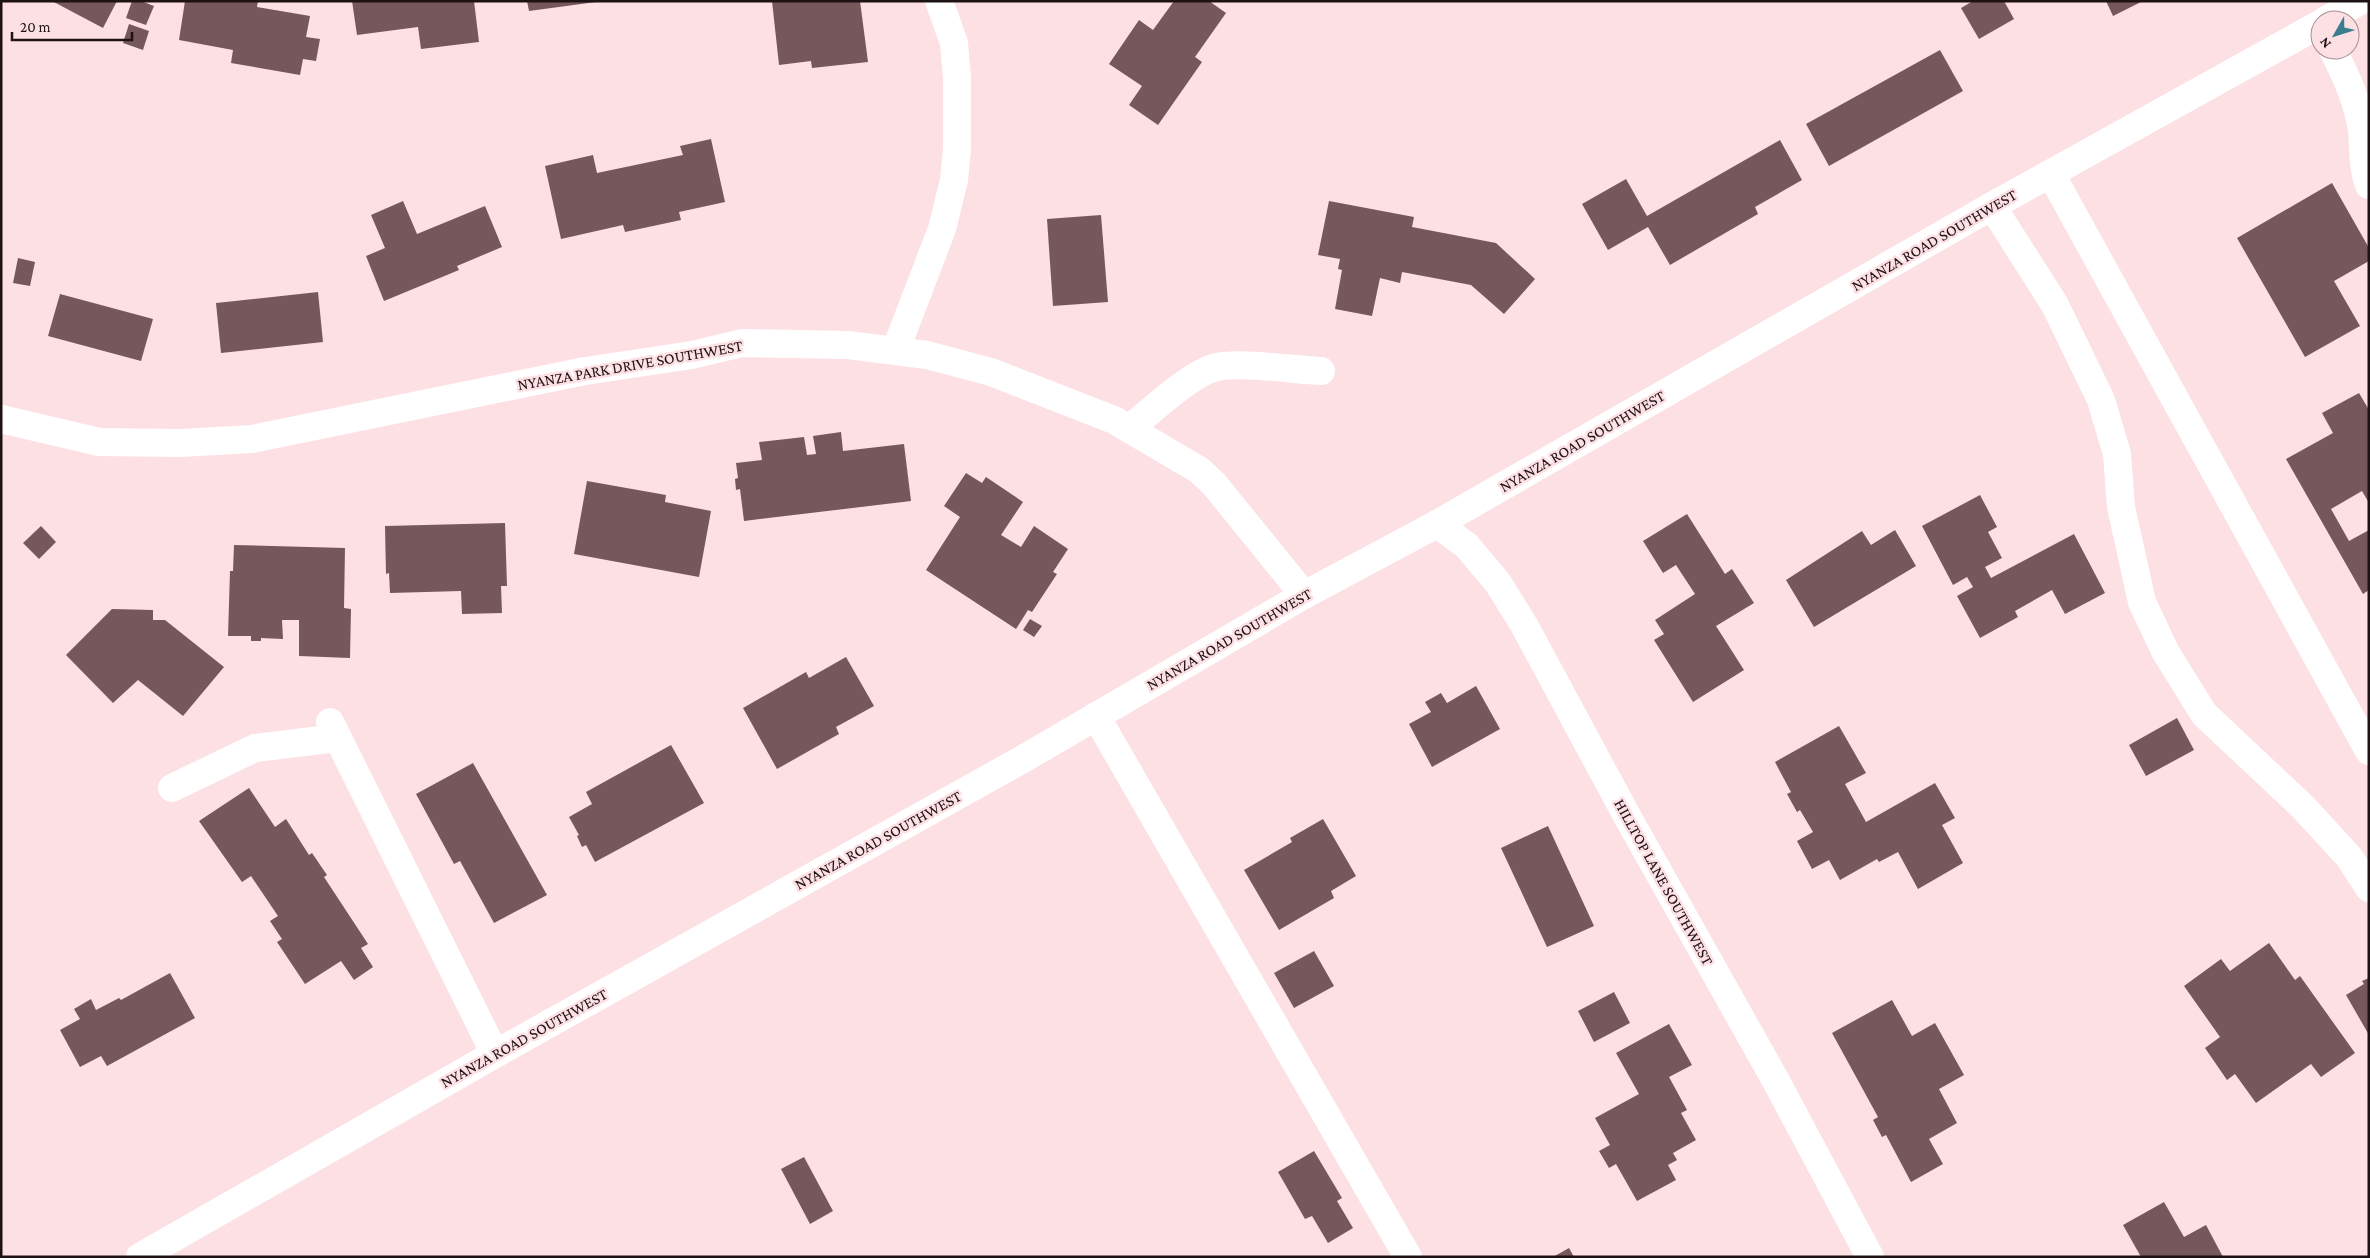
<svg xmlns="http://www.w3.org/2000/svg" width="2370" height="1258" font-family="'Crimson Pro',serif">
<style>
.building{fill:#75575c}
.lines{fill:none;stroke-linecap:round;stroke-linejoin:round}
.minor{stroke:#fff;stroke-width:28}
.labels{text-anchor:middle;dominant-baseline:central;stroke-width:5;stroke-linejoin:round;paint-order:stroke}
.street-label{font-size:16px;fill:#1f1215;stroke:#fde0e4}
</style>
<rect width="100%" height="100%" fill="#fde0e4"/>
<!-- building -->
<g class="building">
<polygon points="52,1 117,1 103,28"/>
<polygon points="132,1 141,1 154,6 146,25 126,18"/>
<polygon points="185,1 258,1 257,7 310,16 306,37 320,39 316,61 303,59 300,75 231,63 233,50 179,40"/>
<polygon points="352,1 474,1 479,42 421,49 418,27 357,35"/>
<polygon points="527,1 596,1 596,2 529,11"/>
<polygon points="772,1 860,1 868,62 812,68 811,61 779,65"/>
<polygon points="1174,1 1209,1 1226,13 1195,57 1202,62 1158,125 1129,105 1142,86 1109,64 1139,20 1153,30"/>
<polygon points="1973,1 2004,1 2014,19 1979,39 1961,8"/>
<polygon points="2106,1 2143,1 2113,16"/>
<polygon points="129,24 149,31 143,50 123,43"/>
<polygon points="1940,50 1963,91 1829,166 1806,124"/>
<polygon points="711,139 725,202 679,212 681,220 625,232 623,225 561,239 545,166 593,155 597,173 683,155 680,146"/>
<polygon points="1780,140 1802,180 1755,207 1758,214 1670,265 1648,227 1608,250 1582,204 1626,179 1647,216"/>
<polygon points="2332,183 2369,248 2369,261 2334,281 2360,326 2305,357 2237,238"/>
<polygon points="403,201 417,234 485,206 502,247 457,266 459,270 384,301 366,256 385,248 371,215"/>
<polygon points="1329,201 1414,217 1412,227 1496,243 1535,279 1504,314 1471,285 1402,272 1400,283 1380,278 1372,316 1335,309 1342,270 1338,269 1340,259 1318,255"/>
<polygon points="1101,215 1108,302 1053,306 1047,219"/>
<polygon points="18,258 35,262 30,286 13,283"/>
<polygon points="318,292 323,342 221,353 216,303"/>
<polygon points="60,294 153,319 141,361 48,336"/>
<polygon points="2359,393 2369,410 2369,503 2362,491 2331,509 2349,541 2369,530 2369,590 2363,594 2286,459 2333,433 2322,413"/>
<polygon points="841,432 843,451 904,444 911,501 744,521 740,489 736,490 735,479 738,478 736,463 762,460 759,442 804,437 807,455 816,454 813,436"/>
<polygon points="966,473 982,483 986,477 1023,502 1001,535 1021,547 1034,526 1068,549 1053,572 1057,574 1032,612 1028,610 1016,629 926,570 960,517 944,506"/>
<polygon points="587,481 666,495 665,502 711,511 699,577 574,554"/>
<polygon points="1980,495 1997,527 1988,532 2002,558 1985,567 1991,578 2074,534 2105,593 2065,614 2052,590 2015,611 2018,617 1980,638 1957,596 1973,587 1967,577 1953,585 1922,526"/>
<polygon points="1687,514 1725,574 1732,569 1754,603 1716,626 1744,670 1693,702 1654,640 1664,634 1655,620 1695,594 1676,565 1663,573 1643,541"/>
<polygon points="505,523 507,586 501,586 502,613 462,614 461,591 390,593 389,573 386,574 385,526"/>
<polygon points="41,526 56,542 39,559 23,543"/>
<polygon points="1895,530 1916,566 1814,627 1786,580 1862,531 1871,545"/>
<polygon points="234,545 345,548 344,608 351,609 350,658 299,656 299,620 282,620 283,639 261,638 261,641 251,641 251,636 228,636 230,571 233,571"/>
<polygon points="112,609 153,610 153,620 165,620 224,667 183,716 138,680 113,703 66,655"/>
<polygon points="1030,619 1042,626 1034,637 1023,630"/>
<polygon points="846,657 874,706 836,727 839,734 777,769 743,708 806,672 809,678"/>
<polygon points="1476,686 1500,729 1432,767 1409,724 1431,712 1425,702 1441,693 1447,703"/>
<polygon points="2177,718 2194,750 2146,776 2129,745"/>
<polygon points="1839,726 1866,773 1845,784 1866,822 1935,783 1955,818 1942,825 1963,863 1918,889 1898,852 1879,862 1877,859 1840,880 1829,860 1812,869 1797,841 1813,832 1800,810 1797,812 1787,794 1791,792 1775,762"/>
<polygon points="671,745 704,803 595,862 586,845 582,847 577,836 579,835 569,817 592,804 586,792"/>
<polygon points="473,763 547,895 494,923 460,861 454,864 416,794"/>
<polygon points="249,788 275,827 286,819 309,855 312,853 327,875 324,877 368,944 361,948 373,967 354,980 341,961 305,984 277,942 282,939 270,921 278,916 251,876 242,882 199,821"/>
<polygon points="1323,819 1356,876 1331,891 1334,898 1279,930 1244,870 1292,842 1290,838"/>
<polygon points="1548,826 1594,926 1547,947 1501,848"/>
<polygon points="2269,943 2295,980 2300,976 2355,1053 2321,1077 2311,1064 2256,1103 2235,1074 2227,1080 2205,1048 2220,1037 2184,986 2221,959 2230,971"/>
<polygon points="1314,951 1334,986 1294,1008 1274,973"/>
<polygon points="170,973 195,1018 107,1066 101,1056 80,1067 60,1030 80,1019 74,1009 91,999 96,1010 119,998 121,1000"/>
<polygon points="2369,978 2369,1035 2346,995 2364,984 2362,981"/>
<polygon points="1614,992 1630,1023 1594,1042 1578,1011"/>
<polygon points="1892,1000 1912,1036 1935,1023 1964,1075 1939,1089 1957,1123 1929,1139 1943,1164 1911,1182 1886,1135 1882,1137 1873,1120 1878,1117 1832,1033"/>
<polygon points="1669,1024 1692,1065 1669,1077 1687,1110 1681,1113 1696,1140 1673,1153 1677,1160 1668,1165 1676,1180 1637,1201 1616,1164 1609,1168 1599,1151 1610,1145 1595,1118 1639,1094 1616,1053"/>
<polygon points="1314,1151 1342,1198 1337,1201 1353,1228 1328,1243 1312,1216 1305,1219 1278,1172"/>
<polygon points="804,1157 833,1211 810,1224 781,1169"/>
<polygon points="2164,1202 2184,1237 2206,1225 2223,1257 2141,1257 2123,1225"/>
<polygon points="1569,1248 1574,1257 1553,1257"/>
</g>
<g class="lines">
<!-- minor -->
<g class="minor">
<polyline points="2326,20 2360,1"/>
<path d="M2333,50C2346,76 2358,102 2362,131C2364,150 2362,167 2369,185"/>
<polyline points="2051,174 2369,751"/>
<polyline points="1992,206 2055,305 2101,400 2117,454 2121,507 2142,602 2165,651 2204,714 2303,807 2349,857 2369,888"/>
<polyline points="896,349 942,229 954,180 957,149 957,78 954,43 939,1"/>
<polyline points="1,419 99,442 180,443 252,439 585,371 692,355 742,343 848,345 927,355 991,372 1114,420 1199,470 1214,484 1304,595"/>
<path d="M1129,429C1150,412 1188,376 1213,368C1237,361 1295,370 1321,371"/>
<polyline points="1437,524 1467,546 1498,583 1524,625 1627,816 1776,1081 1870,1257"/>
<polyline points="1096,716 1408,1257"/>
<polyline points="330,722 495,1054"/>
<polyline points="172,788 255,748 337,738"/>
<polyline points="140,1257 495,1054 1023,759 1304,595 1437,524 1992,206 2320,24"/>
</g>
</g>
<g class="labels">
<!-- street labels -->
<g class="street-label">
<text transform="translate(1934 240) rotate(-30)">NYANZA ROAD SOUTHWEST</text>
<text transform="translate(630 365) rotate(-10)">NYANZA PARK DRIVE SOUTHWEST</text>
<text transform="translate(1582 441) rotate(-30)">NYANZA ROAD SOUTHWEST</text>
<text transform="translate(1229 639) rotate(-30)">NYANZA ROAD SOUTHWEST</text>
<text transform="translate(878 840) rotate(-29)">NYANZA ROAD SOUTHWEST</text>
<text transform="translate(1664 882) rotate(61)">HILLTOP LANE SOUTHWEST</text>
<text transform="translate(524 1038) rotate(-29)">NYANZA ROAD SOUTHWEST</text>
</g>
</g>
<!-- border -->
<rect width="2370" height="1258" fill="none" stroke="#1f1215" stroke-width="5"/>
<!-- north arrow -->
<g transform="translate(2335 35) rotate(231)"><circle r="24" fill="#fde0e4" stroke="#a48e91"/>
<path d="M0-4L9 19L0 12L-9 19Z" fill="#3a7d8e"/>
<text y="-8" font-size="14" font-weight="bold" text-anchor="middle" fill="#1f1215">N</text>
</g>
<!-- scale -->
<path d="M12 32v8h120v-8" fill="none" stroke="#1f1215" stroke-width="2.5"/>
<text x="20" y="32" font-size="15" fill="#1f1215" stroke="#fde0e4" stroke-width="4" paint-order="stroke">20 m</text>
</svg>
